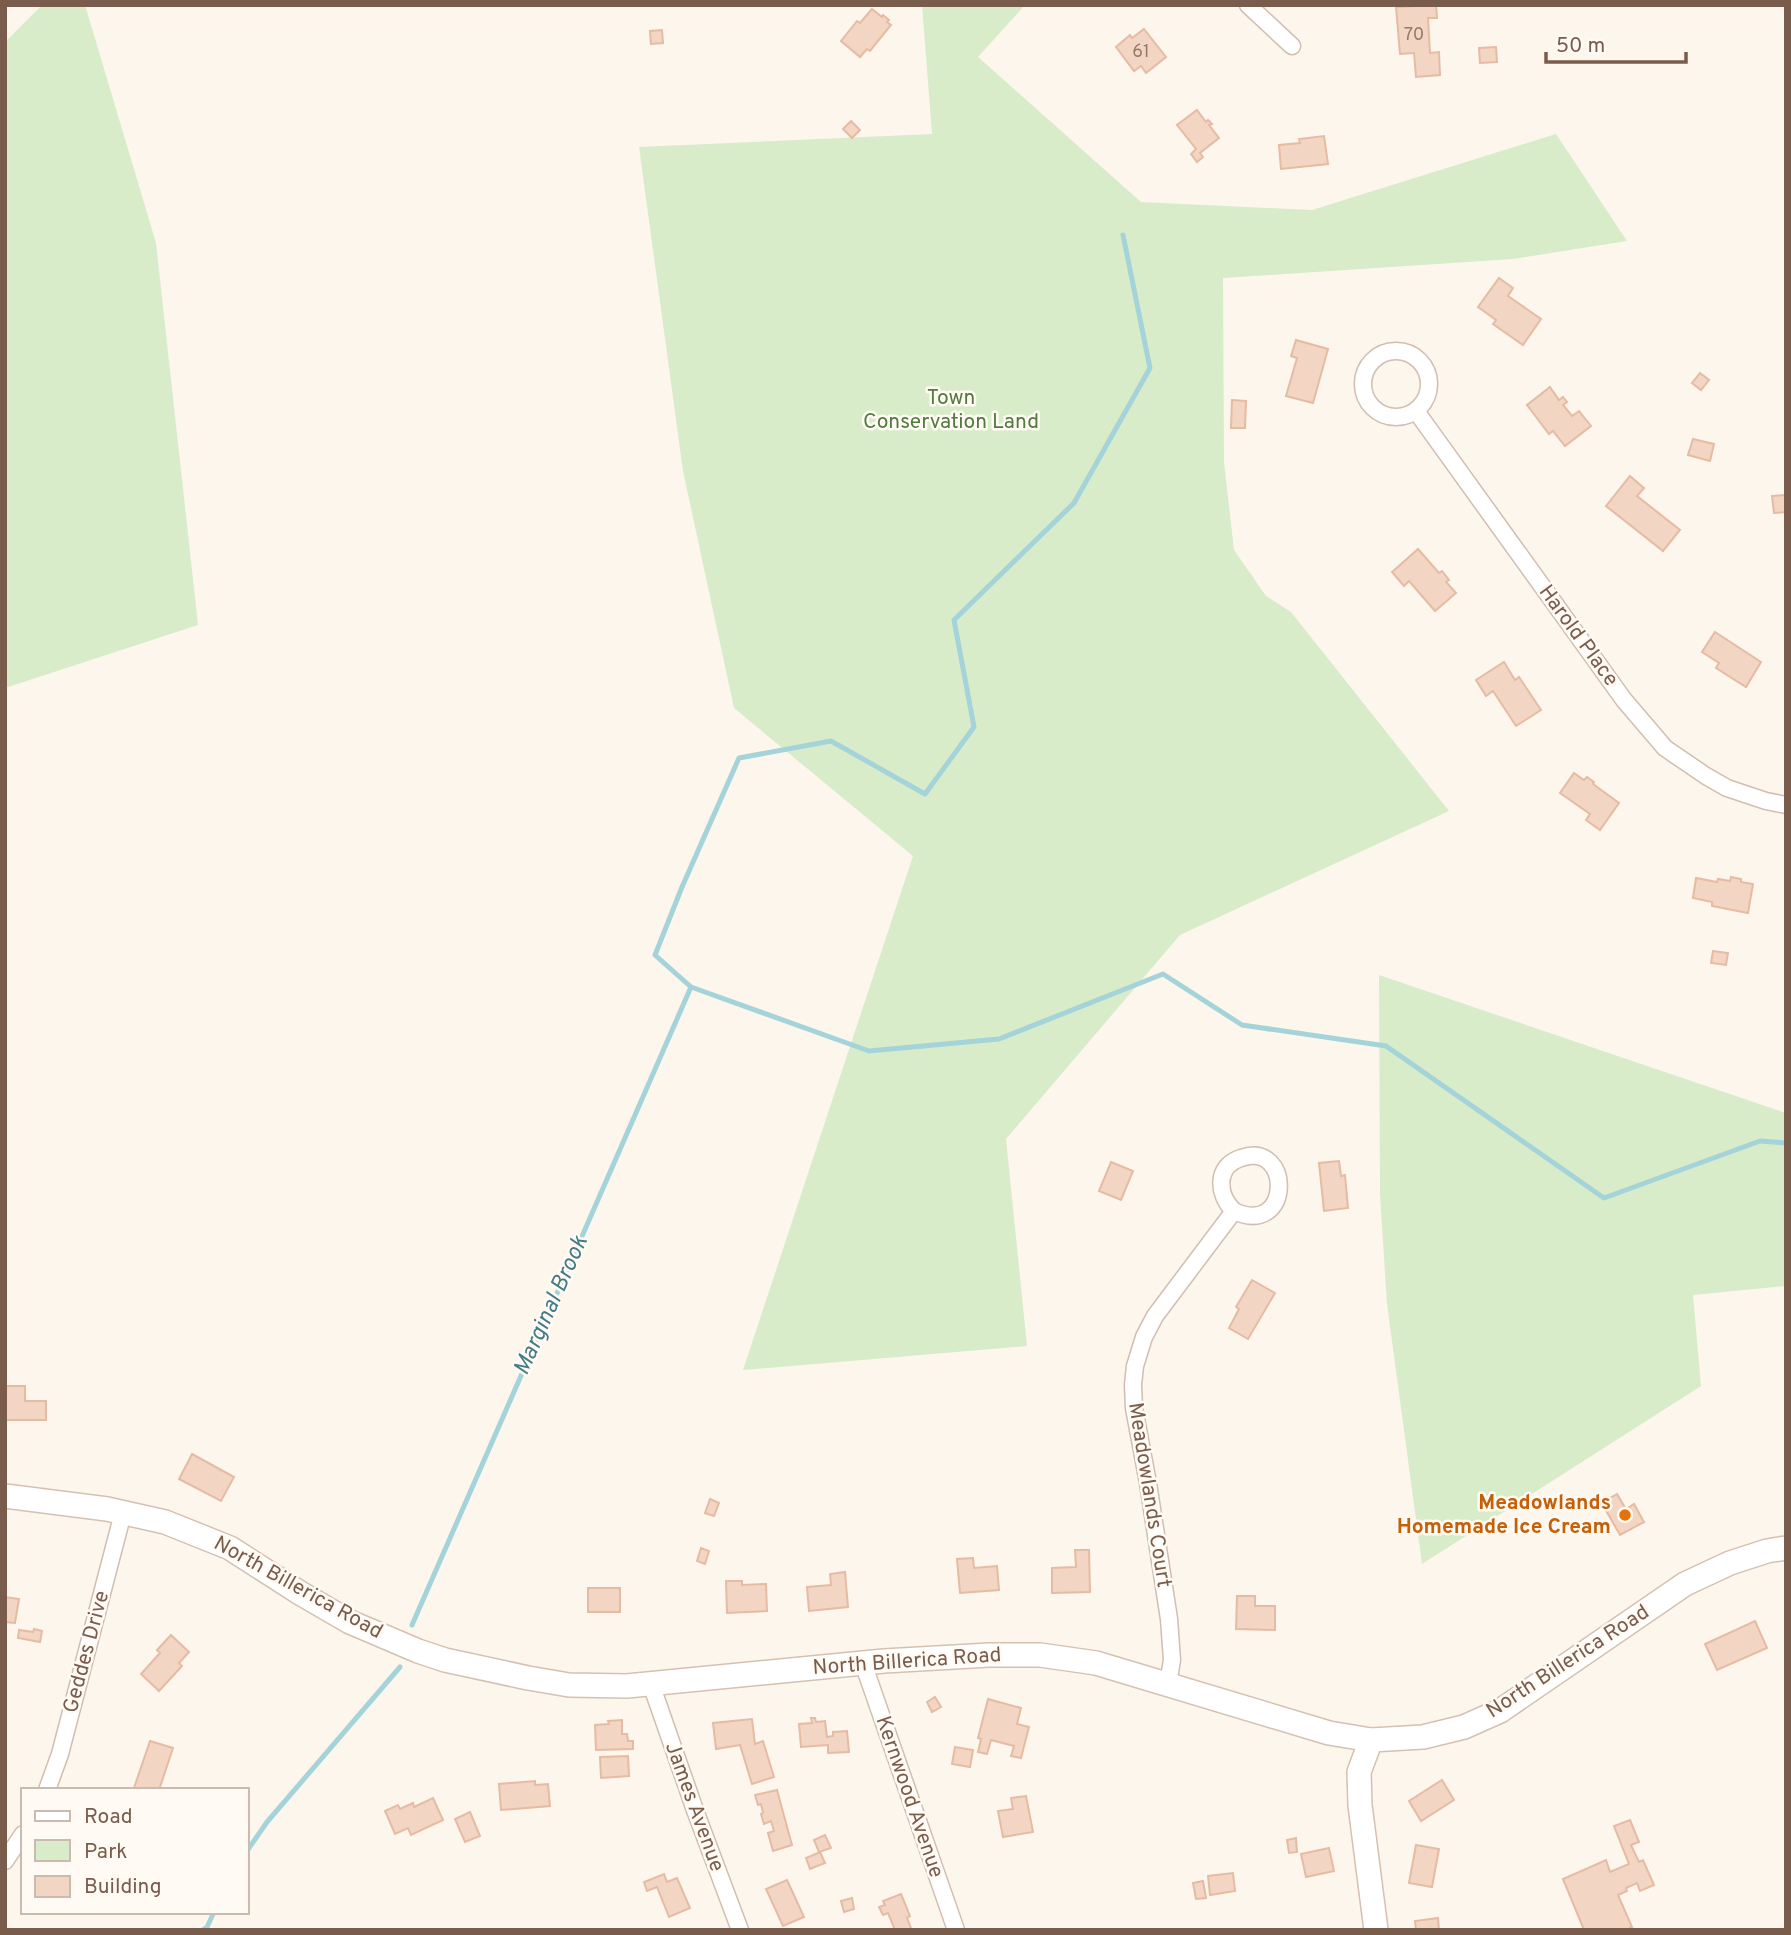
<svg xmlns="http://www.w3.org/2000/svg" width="1791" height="1935" font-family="Overpass,sans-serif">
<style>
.green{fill:#d8ecc9}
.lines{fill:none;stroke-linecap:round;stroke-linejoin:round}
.stream{stroke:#a5d3da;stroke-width:5}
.building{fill:#f3d5c3;stroke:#e6bba3;stroke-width:2}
.street-casing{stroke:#d1beb0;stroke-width:19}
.secondary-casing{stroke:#d6c0b0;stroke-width:26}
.street{stroke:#fff;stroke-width:16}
.secondary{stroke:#fff;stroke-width:23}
.food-dot{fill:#e8710a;stroke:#fffaf3;stroke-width:2.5}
.labels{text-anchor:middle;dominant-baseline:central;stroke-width:5;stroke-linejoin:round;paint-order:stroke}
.number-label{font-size:18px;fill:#987a6a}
.park-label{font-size:21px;fill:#537a41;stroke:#fffaf3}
.street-label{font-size:21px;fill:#7a5c4d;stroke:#fffaf3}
.food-label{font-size:21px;font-weight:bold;fill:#c56008;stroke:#fffaf3;text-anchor:end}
.water-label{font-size:23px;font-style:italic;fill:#437c86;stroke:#fffaf3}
</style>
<rect width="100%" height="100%" fill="#fdf6ec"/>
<!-- green -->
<g class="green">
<polygon points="42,5 85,5 156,243 198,625 5,688 5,42"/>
<polygon points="922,5 1025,5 978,57 1141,202 1312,210 1556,134 1627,241 1513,259 1223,278 1224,462 1234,550 1266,596 1291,612 1449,811 1180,935 1006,1139 1027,1346 743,1370 913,856 734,708 683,471 639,147 932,134"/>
<polygon points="1379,975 1786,1113 1786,1286 1693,1295 1701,1386 1422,1564 1387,1304 1380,1194"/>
</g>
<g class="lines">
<!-- stream -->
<g class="stream">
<polyline points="1123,235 1150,368 1074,503 954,620 974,727 925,794 831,741 739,758 682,887 655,955 691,987 869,1051 999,1039 1163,974 1242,1025 1386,1046 1604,1198 1760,1141 1786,1143"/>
<polyline points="412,1625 691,987"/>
<polyline points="247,1851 267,1822 400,1667"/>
<polyline points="203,1930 207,1927 214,1912"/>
</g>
</g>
<!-- building -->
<g class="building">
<polygon points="1436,5 1437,18 1428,18 1430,53 1439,52 1440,75 1416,77 1414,53 1400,54 1396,7"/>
<polygon points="872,9 882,17 883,15 889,20 887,22 891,25 870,51 867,49 860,57 841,41 857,21 860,23"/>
<polygon points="1144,29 1166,57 1146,73 1141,66 1134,71 1116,47 1130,35 1132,38"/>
<polygon points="662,30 663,43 651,44 650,31"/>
<polygon points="1496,47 1497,62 1480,63 1479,48"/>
<polygon points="1197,110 1206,122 1208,120 1212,124 1209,125 1219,138 1200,153 1203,157 1197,162 1191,154 1196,149 1177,125"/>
<polygon points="851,121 860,130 852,138 843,129"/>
<polygon points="1324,136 1328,164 1281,169 1279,145 1300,143 1299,139"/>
<polygon points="1499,278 1513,288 1508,296 1541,319 1523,345 1493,324 1496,320 1478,307"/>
<polygon points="1296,340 1328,349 1313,403 1286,396 1297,358 1291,356"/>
<polygon points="1700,373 1709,380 1701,390 1692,383"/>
<polygon points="1550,387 1559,400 1563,397 1567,402 1563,405 1572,416 1579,411 1591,426 1565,446 1553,431 1549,434 1527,405"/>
<polygon points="1232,400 1246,401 1245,428 1231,428"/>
<polygon points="1693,439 1714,444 1710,461 1688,455"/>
<polygon points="1630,476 1644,488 1637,496 1680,530 1663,551 1606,506"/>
<polygon points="1785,495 1786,512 1774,513 1772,496"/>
<polygon points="1418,549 1439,573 1442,571 1449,580 1446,582 1456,593 1435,611 1409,581 1404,586 1392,572"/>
<polygon points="1715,632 1761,662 1746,687 1716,668 1719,663 1702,652"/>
<polygon points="1504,662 1515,680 1519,677 1541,710 1516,726 1493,691 1486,696 1476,680"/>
<polygon points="1574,773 1584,780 1587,777 1594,782 1593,784 1619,803 1600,830 1586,820 1590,814 1560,793"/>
<polygon points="1731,877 1741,879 1741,882 1753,884 1748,913 1712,906 1712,902 1693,898 1696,878 1717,882 1718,879 1730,881"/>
<polygon points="1713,951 1728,953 1726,965 1711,963"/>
<polygon points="1339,1161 1341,1176 1345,1175 1348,1208 1324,1211 1319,1163"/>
<polygon points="1111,1162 1133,1171 1121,1200 1099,1191"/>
<polygon points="1252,1280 1275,1293 1248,1339 1229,1328 1239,1309 1236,1307"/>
<polygon points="5,1386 25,1386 25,1401 46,1401 46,1420 5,1420"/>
<polygon points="192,1454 234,1477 221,1501 179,1479"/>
<polygon points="1617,1494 1626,1509 1634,1504 1644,1522 1620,1535 1604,1507 1607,1505 1605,1501"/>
<polygon points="710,1499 719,1503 714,1516 705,1513"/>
<polygon points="701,1548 709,1551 705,1564 697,1561"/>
<polygon points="1075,1550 1089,1550 1090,1592 1052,1593 1052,1568 1076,1567"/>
<polygon points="973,1558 974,1568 997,1566 999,1590 960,1593 957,1559"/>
<polygon points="845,1572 848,1607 809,1611 807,1587 831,1585 830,1574"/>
<polygon points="726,1581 742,1581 742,1585 766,1584 767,1611 727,1613"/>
<rect x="588" y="1588" width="32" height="24"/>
<polygon points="1237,1596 1255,1596 1255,1606 1275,1606 1275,1630 1236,1629"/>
<polygon points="5,1597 19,1599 15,1623 5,1622"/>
<polygon points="1755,1621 1767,1648 1717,1670 1705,1644"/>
<polygon points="34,1629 42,1631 40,1642 18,1638 19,1630 33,1632"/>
<polygon points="171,1635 189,1652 179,1663 182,1666 159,1691 141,1674 160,1653 157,1650"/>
<polygon points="935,1697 941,1707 932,1712 927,1702"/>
<polygon points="988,1699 1021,1708 1017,1724 1029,1727 1021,1758 1011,1756 1014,1746 991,1740 987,1754 978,1752 981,1739 978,1738"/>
<polygon points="811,1718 815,1718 816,1722 825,1721 827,1737 833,1736 833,1732 847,1731 849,1752 828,1753 828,1745 801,1747 799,1724 812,1723"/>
<polygon points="752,1719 755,1744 763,1741 774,1777 752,1784 740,1745 716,1749 713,1723"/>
<polygon points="622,1720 622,1734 627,1734 628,1741 633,1741 633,1749 596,1750 595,1725 609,1724 608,1721"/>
<polygon points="150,1741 173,1748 159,1790 141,1790 134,1788"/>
<polygon points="955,1747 973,1750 970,1767 952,1764"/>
<polygon points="628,1756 629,1776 601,1778 600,1757"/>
<polygon points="1442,1780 1454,1800 1421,1821 1409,1801"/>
<polygon points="535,1781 535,1785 548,1784 550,1806 501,1810 499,1784"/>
<polygon points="777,1790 792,1845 773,1851 768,1833 774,1831 771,1821 764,1824 761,1814 763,1813 761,1804 758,1805 755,1795"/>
<polygon points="1026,1796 1033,1832 1003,1837 998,1811 1013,1809 1011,1798"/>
<polygon points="433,1798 443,1820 411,1835 408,1828 395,1834 385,1811 398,1805 400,1809 413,1803 414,1807"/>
<polygon points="470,1812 480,1836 465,1842 455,1819"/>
<polygon points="1630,1820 1639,1842 1631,1845 1639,1862 1643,1860 1654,1885 1640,1891 1637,1883 1626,1888 1627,1891 1618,1895 1632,1927 1626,1930 1584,1930 1563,1879 1606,1860 1610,1872 1629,1864 1614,1826"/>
<polygon points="825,1835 831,1848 819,1852 814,1840"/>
<polygon points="1296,1838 1297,1852 1289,1853 1287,1840"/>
<polygon points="1416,1845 1439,1849 1432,1887 1409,1883"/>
<polygon points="1329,1848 1334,1871 1306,1877 1301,1854"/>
<polygon points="820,1852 825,1863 810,1869 806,1858"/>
<polygon points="1233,1873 1235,1891 1210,1895 1208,1876"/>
<polygon points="664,1874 667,1882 677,1878 690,1908 669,1917 657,1887 647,1891 644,1882"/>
<polygon points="787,1880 804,1917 783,1926 766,1889"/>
<polygon points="1203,1881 1206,1898 1196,1899 1193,1883"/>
<polygon points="901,1894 910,1916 907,1918 911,1928 906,1930 895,1930 888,1913 883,1915 879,1907 885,1905 883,1901"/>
<polygon points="852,1898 854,1909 844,1912 841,1901"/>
<polygon points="1438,1918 1439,1930 1416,1930 1415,1921"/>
</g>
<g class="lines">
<!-- street casing -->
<g class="street-casing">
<g id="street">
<polyline points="1248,5 1292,46"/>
<circle cx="1396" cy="384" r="33"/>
<polyline points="1416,411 1624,700 1665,748 1706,776 1727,788 1766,801 1786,805"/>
<polyline points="863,1663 956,1930"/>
<polyline points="651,1684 696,1813 740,1930"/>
<path d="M1168,1684L1172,1660L1169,1619L1148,1483L1134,1408L1133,1385L1135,1366L1144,1337L1155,1316L1234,1211C1292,1238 1293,1140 1241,1158C1215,1166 1217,1195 1234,1211"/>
<polyline points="47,1790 60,1754 123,1513"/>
<polyline points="5,1861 23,1834"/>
</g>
</g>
<!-- secondary casing -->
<g class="secondary-casing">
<g id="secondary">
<polyline points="5,1496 107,1509 165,1522 230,1548 300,1593 350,1622 418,1651 445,1660 528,1678 569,1685 627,1686 884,1661 989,1655 1040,1655 1096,1663 1329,1733 1371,1740 1423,1737 1464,1727 1500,1711 1685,1584 1730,1563 1767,1551 1786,1548"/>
<polyline points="1371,1740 1359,1772 1360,1805 1376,1930"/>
</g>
</g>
<!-- street -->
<use href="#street" class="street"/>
<!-- secondary -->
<use href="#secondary" class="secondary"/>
</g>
<!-- markers -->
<circle class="food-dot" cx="1625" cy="1515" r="7"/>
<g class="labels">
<!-- number labels -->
<g class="number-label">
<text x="1414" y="35">70</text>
<text x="1141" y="52">61</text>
</g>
<!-- park labels -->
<g class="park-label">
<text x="951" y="398">Town<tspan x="951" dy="24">Conservation Land</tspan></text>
</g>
<!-- street labels -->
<g class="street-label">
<text transform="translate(1578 636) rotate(54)">Harold Place</text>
<text transform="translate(1149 1495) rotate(81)">Meadowlands Court</text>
<text transform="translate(298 1588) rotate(29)">North Billerica Road</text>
<text transform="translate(87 1652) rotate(-75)">Geddes Drive</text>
<text transform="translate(907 1662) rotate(-4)">North Billerica Road</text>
<text transform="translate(1568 1662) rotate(-33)">North Billerica Road</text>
<text transform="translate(909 1797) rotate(71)">Kernwood Avenue</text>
<text transform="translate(694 1807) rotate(70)">James Avenue</text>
</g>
<!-- food labels -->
<g class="food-label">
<text x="1611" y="1503">Meadowlands<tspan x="1611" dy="24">Homemade Ice Cream</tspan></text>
</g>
<!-- water labels -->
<g class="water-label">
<text transform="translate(552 1306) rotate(-66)">Marginal Brook</text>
</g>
</g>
<!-- border -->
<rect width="1791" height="1935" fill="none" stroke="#7a5c4d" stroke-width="14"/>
<!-- legend -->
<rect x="21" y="1788" width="228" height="126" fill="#fffaf3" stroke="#cabbb1" stroke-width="2"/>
<rect x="35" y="1811" width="35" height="10" fill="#ffffff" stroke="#cabbb1" stroke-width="2"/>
<text x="84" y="1823" font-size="21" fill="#7a5c4d">Road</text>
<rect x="35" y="1840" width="35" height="21" fill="#d8ecc9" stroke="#cabbb1" stroke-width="2"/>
<text x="84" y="1858" font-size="21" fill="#7a5c4d">Park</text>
<rect x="35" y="1876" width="35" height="21" fill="#f3d5c3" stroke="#cabbb1" stroke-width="2"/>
<text x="84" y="1893" font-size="21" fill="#7a5c4d">Building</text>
<!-- scale -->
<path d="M1546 52v10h140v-10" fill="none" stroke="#7a5c4d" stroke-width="3.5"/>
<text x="1556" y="52" font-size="21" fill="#7a5c4d" stroke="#fffaf3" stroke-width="5" paint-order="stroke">50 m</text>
</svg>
